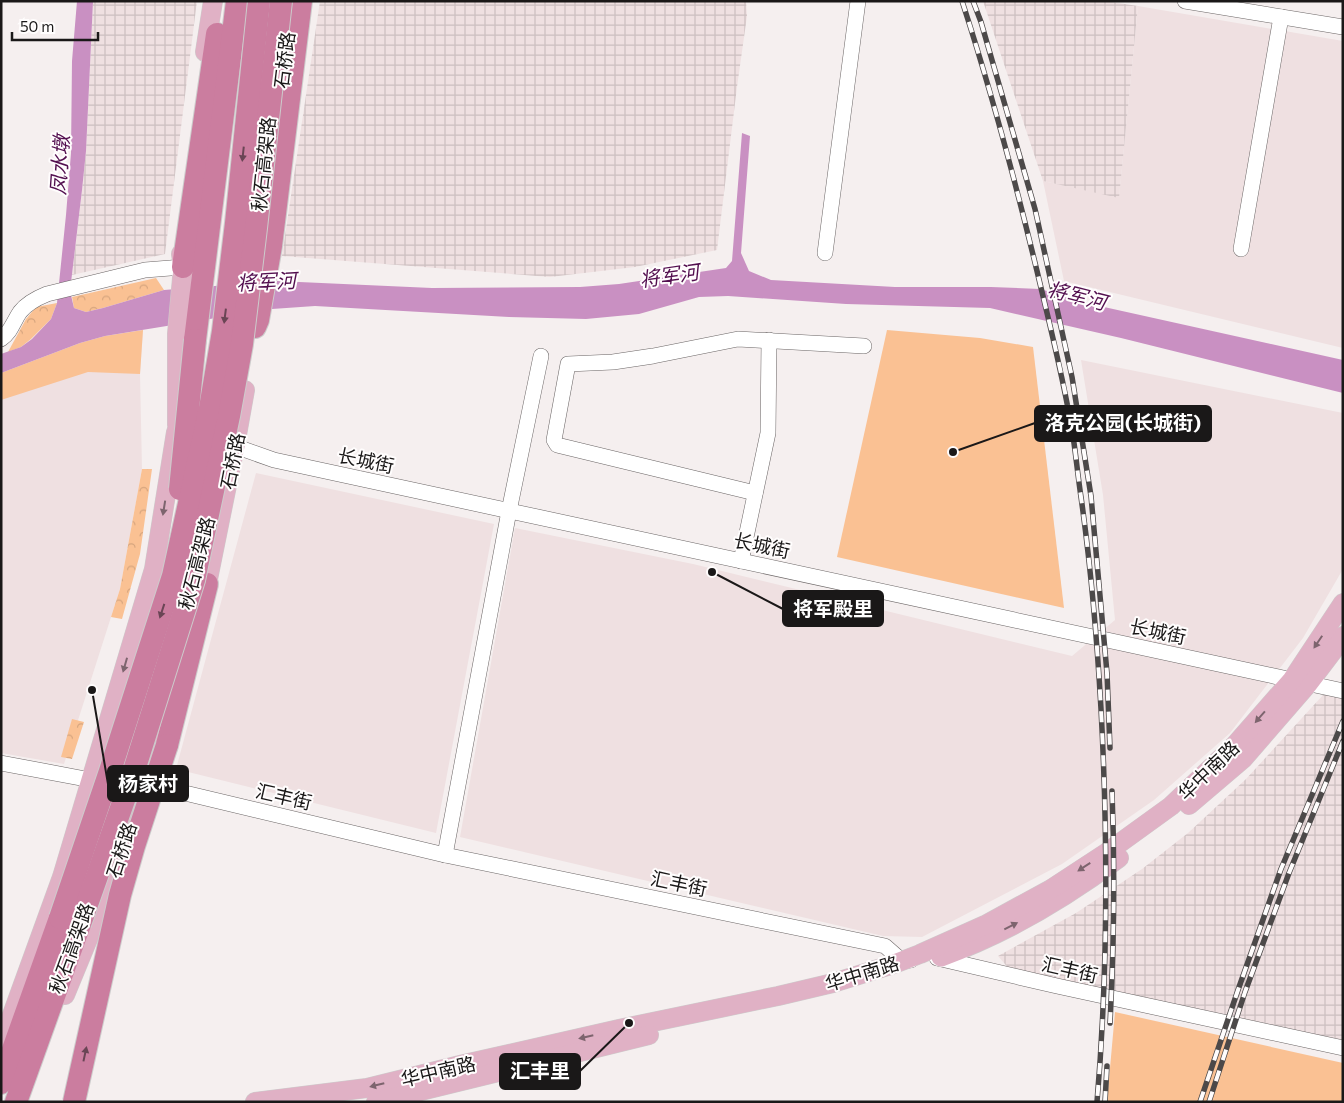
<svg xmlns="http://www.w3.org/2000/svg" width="1344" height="1103" font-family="Commissioner,'Noto Sans SC',sans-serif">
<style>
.built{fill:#efe0e1}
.industrial{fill:url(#industrial-grid)}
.green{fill:#fac193}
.forest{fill:url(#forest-crowns)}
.water{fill:#c990c2}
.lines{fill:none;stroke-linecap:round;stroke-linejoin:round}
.minor-casing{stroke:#6b6666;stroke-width:16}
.major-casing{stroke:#cdcccc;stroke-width:20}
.highway-casing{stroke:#cdcccc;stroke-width:24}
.minor{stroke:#fff;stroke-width:15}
.major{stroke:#e0b1c5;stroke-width:19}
.highway{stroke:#cb7d9f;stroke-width:22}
.rail-casing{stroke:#4c4949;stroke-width:5.5}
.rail{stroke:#fffdfd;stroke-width:4;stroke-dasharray:11;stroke-linecap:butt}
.highway-bridge-casing{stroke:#cdcccc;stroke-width:24;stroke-linecap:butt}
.highway-bridge{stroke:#cb7d9f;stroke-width:22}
.oneway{fill:#6a4555}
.oneway2{fill:#7d646e}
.labels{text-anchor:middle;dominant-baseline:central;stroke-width:4;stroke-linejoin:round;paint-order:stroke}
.street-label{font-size:19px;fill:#1a1818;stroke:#fffdfd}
.water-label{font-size:20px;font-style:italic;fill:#530f4f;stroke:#fffdfd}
.leader{fill:none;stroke:#1a1818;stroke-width:2}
.callout-dot{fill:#1a1818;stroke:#fffdfd;stroke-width:2}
.callout{fill:#1a1818;stroke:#1a1818;stroke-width:2}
.callout-label{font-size:20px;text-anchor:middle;font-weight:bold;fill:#fff}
</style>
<defs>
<pattern id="industrial-grid" width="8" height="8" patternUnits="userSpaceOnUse" patternTransform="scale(1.25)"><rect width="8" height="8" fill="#efe0e1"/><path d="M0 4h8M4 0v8" fill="none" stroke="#ccbfc0"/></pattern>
<pattern id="forest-crowns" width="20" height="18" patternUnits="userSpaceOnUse" patternTransform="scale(1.25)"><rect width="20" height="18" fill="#fac193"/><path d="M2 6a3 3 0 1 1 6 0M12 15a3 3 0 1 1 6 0" fill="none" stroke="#d6a57e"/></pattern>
</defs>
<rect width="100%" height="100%" fill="#f5efef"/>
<!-- built -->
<g class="built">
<polygon points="1138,6 1343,41 1343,348 1064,281 1043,181 1119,197"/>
<polygon points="143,330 140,374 142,469 120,589 64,764 1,753 1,373"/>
<polygon points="1081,360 1343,413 1343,569 1303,638 1230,733 1154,800 1062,864 922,937 883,936 460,837 515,528 693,564 1072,656 1115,620 1103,495"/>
<polygon points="256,473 494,524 436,833 176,769"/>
</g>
<!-- industrial -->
<g class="industrial">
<polygon points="93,1 197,1 165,254 72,275 82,190 86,151"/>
<polygon points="320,1 746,1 747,16 737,87 717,250 635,267 550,277 282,256"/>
<polygon points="983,1 1105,1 1138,6 1119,198 1043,181"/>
<polygon points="1324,694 1343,698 1343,1041 1010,970 998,956 1076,913 1142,869 1188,833 1246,779"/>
</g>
<!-- green -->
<g class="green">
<polygon points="143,330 140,374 88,372 1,400 1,373 80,343 105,336"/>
<polygon points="887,330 980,338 1033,347 1064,608 837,557"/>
<polygon points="1115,1012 1343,1063 1343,1102 1107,1102"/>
</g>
<!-- forest -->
<g class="forest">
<polygon points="156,278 164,290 103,308 86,312 74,308 72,297"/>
<polygon points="57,303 51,319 31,339 21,347 8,352 26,319 36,307"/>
<polygon points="142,469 152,469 140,554 122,619 111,617 120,589"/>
<polygon points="72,719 84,722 72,759 61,757"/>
</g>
<!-- water -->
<polygon class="water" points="77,1 93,1 86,151 82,190 70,291 74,308 86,312 103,308 164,290 277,281 432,288 580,287 619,284 726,268 732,261 742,133 750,136 741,253 749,271 771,280 895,287 991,287 1040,289 1095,305 1343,360 1343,393 1121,338 990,308 846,304 728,296 699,297 639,314 586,319 509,317 315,306 272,309 105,336 80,343 1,373 1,354 21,347 32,339 51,319 57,303 66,215 71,153 72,61"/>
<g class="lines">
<!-- minor casing -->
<g class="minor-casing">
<g id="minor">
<polyline points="1185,1 1343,27"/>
<polyline points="1241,249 1281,17"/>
<polyline points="825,253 858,1"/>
<path d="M1,339C12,331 13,322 20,312C27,303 37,298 47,294L145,270L183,267"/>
<polyline points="226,443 274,460 1343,691"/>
<polyline points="755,493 557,445 554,440 568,364 613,362 653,356 738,339 864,346"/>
<polyline points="741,561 768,433 769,340"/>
<polyline points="1,763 91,780 143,783 445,855 885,946 902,961 911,960"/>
<polyline points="445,855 509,511 541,356"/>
<polyline points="937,958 1057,986 1343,1048"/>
</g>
</g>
<!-- major casing -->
<g class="major-casing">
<g id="major">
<polyline points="205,52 213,1"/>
<polyline points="177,425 177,334 183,267 181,254"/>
<polyline points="202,598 207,584 235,446 245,390"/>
<polyline points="1189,805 1243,759 1308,684 1336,647 1343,636"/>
<path d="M941,957C1005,934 1064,899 1119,858"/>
<polyline points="65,995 107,893 164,717"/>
<polyline points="1,1045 62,877 154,569 176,432"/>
<polyline points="255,1102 367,1088 460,1065 619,1029 778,996 833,983 894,964 920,954 985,925 1051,889 1106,853 1171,806 1234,746 1292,680 1343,603"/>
<polyline points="376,1102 649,1035"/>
</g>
</g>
<!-- highway casing -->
<g class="highway-casing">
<g id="highway">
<polyline points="183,267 217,34"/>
<polyline points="255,327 258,320 271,246 301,1"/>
<polyline points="195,340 237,1"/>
<polyline points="167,745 207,584"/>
<polyline points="1,1083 60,918"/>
<polyline points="16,1102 80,924"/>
</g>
</g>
<!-- minor -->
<use href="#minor" class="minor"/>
<!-- major -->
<use href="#major" class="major"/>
<!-- highway -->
<use href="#highway" class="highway"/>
<!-- rail casing -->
<g class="rail-casing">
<g id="rail">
<path d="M962,1C991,90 1015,180 1037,271C1050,326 1064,380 1073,436C1076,456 1078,477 1081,497C1091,568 1097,638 1101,709C1108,840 1108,971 1097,1102"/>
<polyline points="973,1 981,22 1035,209 1072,377 1091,496 1107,673 1110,748"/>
<path d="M1110,1023C1114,946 1115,868 1112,791"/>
<polyline points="1105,1102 1107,1066"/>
<polyline points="1200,1102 1238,990 1281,869 1343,721"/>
<polyline points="1209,1102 1245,992 1289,873 1343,741"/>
</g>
</g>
<!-- rail -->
<use href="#rail" class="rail"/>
<!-- highway-bridge casing -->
<g class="highway-bridge-casing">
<g id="highway-bridge">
<polyline points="180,489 195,340"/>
<polyline points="60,918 110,771 173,576 210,408 223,331 236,223 259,1"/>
<polyline points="80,924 131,780 194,580 229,416 242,344 256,228 281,1"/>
<polyline points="74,1102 120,895 134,846 167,745"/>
</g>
</g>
<!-- highway-bridge -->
<use href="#highway-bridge" class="highway-bridge"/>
</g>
<!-- one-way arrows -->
<defs><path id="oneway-solid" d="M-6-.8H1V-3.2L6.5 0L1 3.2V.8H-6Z" transform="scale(1.25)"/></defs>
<g class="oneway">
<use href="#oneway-solid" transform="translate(243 154) rotate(96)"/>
<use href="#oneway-solid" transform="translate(225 316) rotate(97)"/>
<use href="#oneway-solid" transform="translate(162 611) rotate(108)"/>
<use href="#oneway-solid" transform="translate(85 1054) rotate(-78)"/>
</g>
<g class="oneway2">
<use href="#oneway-solid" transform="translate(164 508) rotate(99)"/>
<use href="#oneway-solid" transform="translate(1318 642) rotate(124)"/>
<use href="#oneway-solid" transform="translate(125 665) rotate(106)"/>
<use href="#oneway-solid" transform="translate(1260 717) rotate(131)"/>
<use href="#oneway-solid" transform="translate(1084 867) rotate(147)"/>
<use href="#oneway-solid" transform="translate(1011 926) rotate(-27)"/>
<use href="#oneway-solid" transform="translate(586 1037) rotate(167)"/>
<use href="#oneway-solid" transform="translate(377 1085) rotate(166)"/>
</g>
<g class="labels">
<!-- street labels -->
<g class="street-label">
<text transform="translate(284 60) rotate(-83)">石桥路</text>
<text transform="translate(263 164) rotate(-84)">秋石高架路</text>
<text transform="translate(366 460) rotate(12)">长城街</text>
<text transform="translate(232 461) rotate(-79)">石桥路</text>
<text transform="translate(762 545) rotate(12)">长城街</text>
<text transform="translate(196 563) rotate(-76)">秋石高架路</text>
<text transform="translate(1158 631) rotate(12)">长城街</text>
<text transform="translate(1208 770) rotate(-44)">华中南路</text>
<text transform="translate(284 796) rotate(13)">汇丰街</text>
<text transform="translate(121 850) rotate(-72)">石桥路</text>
<text transform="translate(679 883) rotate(12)">汇丰街</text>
<text transform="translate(71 948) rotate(-70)">秋石高架路</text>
<text transform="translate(1070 969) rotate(13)">汇丰街</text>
<text transform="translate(862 973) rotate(-17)">华中南路</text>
<text transform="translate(438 1071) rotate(-13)">华中南路</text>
</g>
<!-- water labels -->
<g class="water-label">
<text transform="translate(59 165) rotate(-86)">凤水墩</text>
<text transform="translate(669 275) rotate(-8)">将军河</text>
<text transform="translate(266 281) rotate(-3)">将军河</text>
<text transform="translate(1077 295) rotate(14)">将军河</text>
</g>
</g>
<!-- callouts -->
<path class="leader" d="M953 452L1035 423M712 572L783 609M92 690L108 784M629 1023L580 1071"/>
<g class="callout-dot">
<circle cx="953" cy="452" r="5"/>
<circle cx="712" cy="572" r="5"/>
<circle cx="92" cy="690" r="5"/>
<circle cx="629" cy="1023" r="5"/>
</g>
<g class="callout">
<rect x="1035" y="406" width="176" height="35" rx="5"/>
<rect x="783" y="591" width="100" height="35" rx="5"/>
<rect x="108" y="766" width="80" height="35" rx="5"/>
<rect x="500" y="1054" width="80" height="35" rx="5"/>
</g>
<g class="callout-label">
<text x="1123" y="430">洛克公园(长城街)</text>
<text x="833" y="616">将军殿里</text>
<text x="148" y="791">杨家村</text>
<text x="540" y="1078">汇丰里</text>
</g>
<!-- border -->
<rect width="1344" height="1103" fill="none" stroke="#1a1818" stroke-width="5"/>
<!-- scale -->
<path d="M12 32v8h86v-8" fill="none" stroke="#1a1818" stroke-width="2.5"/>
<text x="20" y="32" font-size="15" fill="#1a1818" stroke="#fffdfd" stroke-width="4" paint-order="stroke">50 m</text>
</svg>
